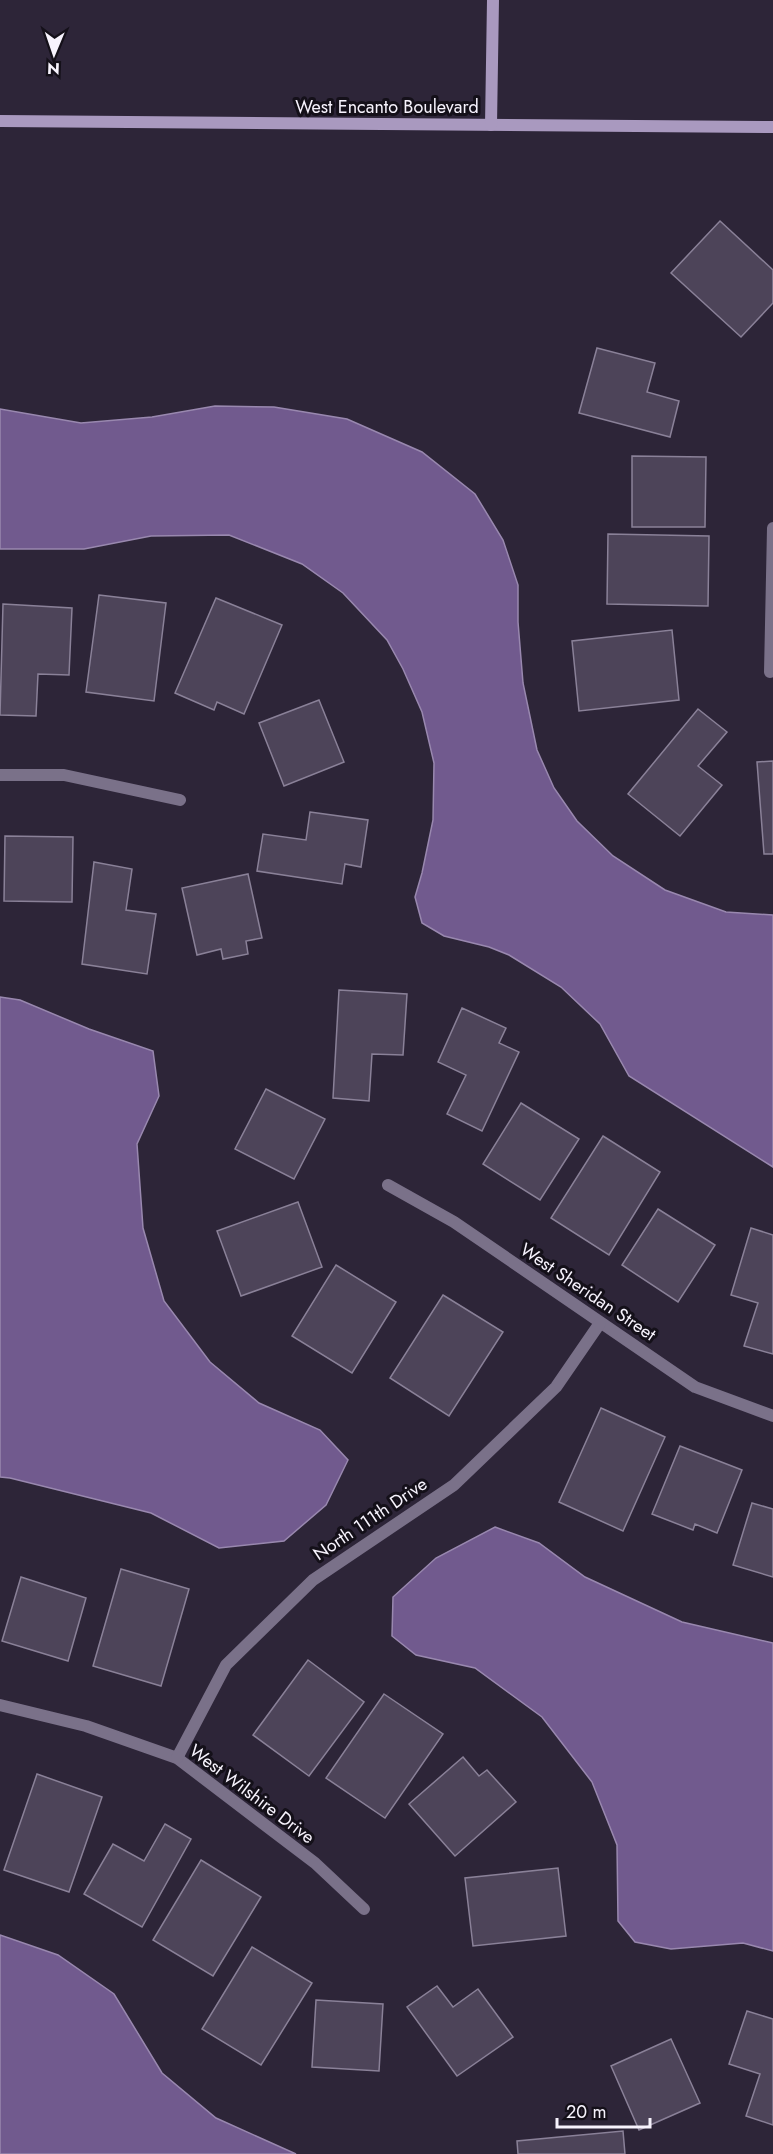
<svg xmlns="http://www.w3.org/2000/svg" width="773" height="2154" font-family="Jost,sans-serif">
<style>
.water{fill:#715a8e;stroke:#9988af;stroke-width:1.5}
.building{fill:#4d4459;stroke:#8a8198;stroke-width:1.5}
.lines{fill:none;stroke-linecap:round;stroke-linejoin:round}
.street{stroke:#7a7189;stroke-width:12}
.secondary{stroke:#a999bf;stroke-width:12}
.labels{text-anchor:middle;dominant-baseline:central;stroke-width:6;stroke-linejoin:round;paint-order:stroke}
.street-label{font-size:18px;fill:#f7f3fd;stroke:#141019}
</style>
<rect width="100%" height="100%" fill="#2d2538"/>
<!-- water -->
<g class="water">
<polygon points="215,406 274,407 347,419 422,452 475,494 503,540 518,585 518,622 523,683 537,750 554,788 577,821 613,856 665,890 726,912 773,915 773,1167 629,1076 600,1024 561,987 509,955 489,947 444,936 422,923 415,897 422,873 433,820 434,763 422,712 403,669 387,640 343,593 302,564 229,535 151,536 84,549 0,549 0,409 81,423 152,417"/>
<polygon points="0,997 20,1000 89,1029 153,1051 159,1096 137,1144 143,1228 164,1301 210,1362 259,1403 320,1430 348,1460 326,1505 284,1541 219,1548 151,1513 10,1478 0,1477"/>
<polygon points="495,1527 539,1543 585,1577 682,1622 773,1643 773,1951 743,1943 671,1949 635,1942 618,1921 617,1845 592,1782 542,1717 475,1668 416,1655 392,1636 393,1597 436,1558"/>
<polygon points="0,1935 58,1955 114,1994 162,2073 216,2118 296,2154 0,2154"/>
</g>
<!-- building -->
<g class="building">
<polygon points="720,221 773,270 773,303 741,337 671,273"/>
<polygon points="597,348 655,363 647,392 679,401 670,437 579,413"/>
<polygon points="632,456 706,457 705,527 632,527"/>
<polygon points="608,534 709,536 708,606 607,604"/>
<polygon points="99,595 166,603 154,701 86,692"/>
<polygon points="216,598 282,625 244,714 217,702 214,710 175,693"/>
<polygon points="3,604 72,608 69,675 38,674 36,716 0,715"/>
<polygon points="672,630 679,700 579,711 572,641"/>
<polygon points="319,700 344,762 284,786 259,723"/>
<polygon points="698,709 727,732 698,766 722,785 680,836 628,794"/>
<polygon points="773,761 773,854 764,854 757,762"/>
<polygon points="310,812 368,820 361,867 345,864 342,884 257,871 263,834 306,840"/>
<polygon points="5,836 73,837 72,902 4,901"/>
<polygon points="94,862 132,869 126,910 156,914 147,974 82,964"/>
<polygon points="248,874 262,938 246,941 248,954 223,959 221,949 197,955 182,888"/>
<polygon points="339,990 407,994 403,1055 372,1054 369,1101 333,1098"/>
<polygon points="462,1008 506,1028 499,1043 519,1052 482,1131 447,1114 466,1075 438,1062"/>
<polygon points="266,1089 325,1119 294,1179 235,1149"/>
<polygon points="521,1103 579,1139 540,1200 483,1164"/>
<polygon points="603,1136 660,1172 609,1255 551,1218"/>
<polygon points="298,1202 322,1267 241,1296 217,1231"/>
<polygon points="658,1209 715,1245 678,1302 622,1265"/>
<polygon points="751,1228 773,1235 773,1354 744,1346 758,1303 731,1295"/>
<polygon points="336,1265 396,1302 352,1373 292,1336"/>
<polygon points="443,1295 503,1332 449,1416 390,1378"/>
<polygon points="601,1408 665,1437 623,1531 559,1502"/>
<polygon points="680,1446 742,1470 717,1533 695,1524 693,1530 652,1514"/>
<polygon points="752,1503 773,1509 773,1577 733,1565"/>
<polygon points="121,1569 189,1589 161,1686 93,1666"/>
<polygon points="21,1577 86,1598 68,1661 2,1641"/>
<polygon points="308,1660 364,1702 309,1776 253,1735"/>
<polygon points="384,1694 443,1734 385,1818 326,1778"/>
<polygon points="463,1757 479,1776 487,1770 516,1802 455,1856 409,1804"/>
<polygon points="37,1774 102,1797 69,1892 4,1870"/>
<polygon points="165,1824 191,1839 142,1927 84,1894 113,1844 144,1861"/>
<polygon points="201,1860 261,1897 213,1976 153,1940"/>
<polygon points="558,1868 566,1936 473,1946 465,1878"/>
<polygon points="252,1947 312,1983 261,2065 202,2029"/>
<polygon points="437,1986 453,2007 478,1989 513,2037 457,2076 407,2007"/>
<polygon points="316,2000 383,2004 379,2071 312,2067"/>
<polygon points="747,2011 773,2019 773,2125 746,2116 760,2074 729,2064"/>
<polygon points="671,2039 700,2103 639,2130 611,2066"/>
<polygon points="623,2131 625,2154 518,2154 517,2141"/>
</g>
<g class="lines">
<!-- street -->
<g class="street">
<polyline points="770,672 773,528"/>
<polyline points="0,775 64,775 180,800"/>
<polyline points="388,1185 454,1222 695,1387 773,1416"/>
<polyline points="0,1705 86,1726 177,1758 315,1863 364,1909"/>
<polyline points="177,1758 226,1665 313,1580 454,1485 556,1387 600,1323"/>
</g>
<!-- secondary -->
<g class="secondary">
<polyline points="0,121 773,127"/>
<polyline points="491,125 493,0"/>
</g>
</g>
<g class="labels">
<!-- street labels -->
<g class="street-label">
<text x="387" y="107">West Encanto Boulevard</text>
<text transform="translate(588 1292) rotate(34)">West Sheridan Street</text>
<text transform="translate(370 1519) rotate(-34)">North 111th Drive</text>
<text transform="translate(252 1794) rotate(37)">West Wilshire Drive</text>
</g>
</g>
<!-- north arrow -->
<g transform="translate(54 54) rotate(182)" stroke="#141019" stroke-width="4.5" paint-order="stroke">
<path d="M0-4.5L10 22L0 15L-10 22Z" fill="#f7f3fd"/>
<text y="-9" font-size="16" font-weight="bold" text-anchor="middle" fill="#f7f3fd">N</text>
</g>
<!-- scale -->
<path d="M557 2118v9h93v-9" fill="none" stroke="#f7f3fd" stroke-width="3"/>
<text x="566" y="2118" font-size="18" fill="#f7f3fd" stroke="#141019" stroke-width="4.5" paint-order="stroke">20 m</text>
</svg>
